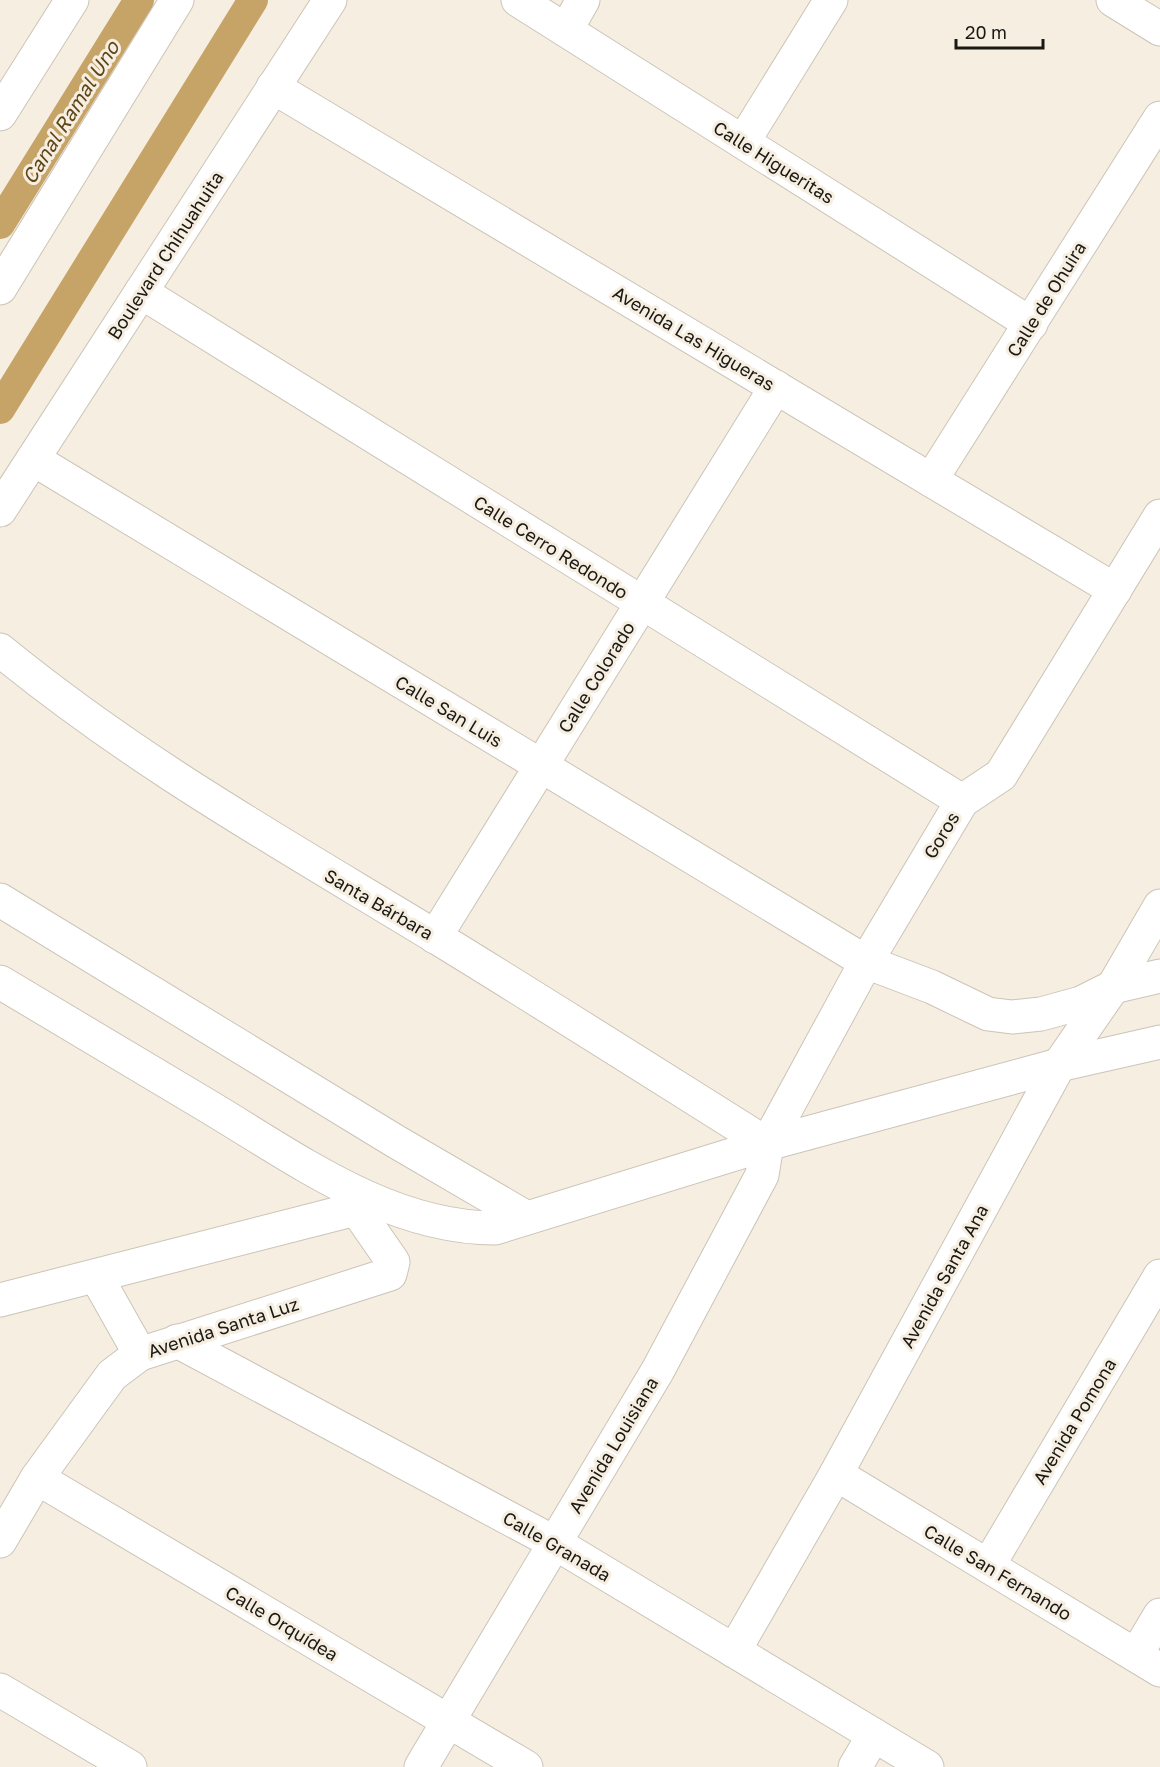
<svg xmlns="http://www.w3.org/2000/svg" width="1160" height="1767" font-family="'Golos Text',sans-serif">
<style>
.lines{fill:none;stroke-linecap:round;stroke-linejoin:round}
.canal{stroke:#c6a366;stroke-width:30}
.minor-casing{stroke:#cbc4b7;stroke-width:35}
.minor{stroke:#fff;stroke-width:33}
.labels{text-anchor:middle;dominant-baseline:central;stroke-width:6;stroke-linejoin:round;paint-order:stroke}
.street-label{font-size:18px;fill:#1a1813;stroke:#f6eee1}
.water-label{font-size:20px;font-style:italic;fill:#5e4616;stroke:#f6eee1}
</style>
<rect width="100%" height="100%" fill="#f6eee1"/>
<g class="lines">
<!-- canal -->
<g class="canal">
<polyline points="0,224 139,0"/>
<polyline points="0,409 253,0"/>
</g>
<!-- minor casing -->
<g class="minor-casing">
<g id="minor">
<polyline points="518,0 1031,324"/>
<polyline points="1113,0 1160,29"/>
<polyline points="566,30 583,0"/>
<polyline points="273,87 1115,590"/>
<polyline points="0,114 72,0"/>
<polyline points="743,142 831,0"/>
<polyline points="0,288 177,0"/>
<polyline points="141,292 962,801"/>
<polyline points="33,459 866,962 932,987 988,1014 1012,1017 1041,1014 1081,1003 1113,987 1160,976"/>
<polyline points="931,480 1160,118"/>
<polyline points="0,510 330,0"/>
<path d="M0,650C138,763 285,845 436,937C547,1005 657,1075 767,1144"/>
<polyline points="0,900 395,1141 527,1218"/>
<polyline points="435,937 776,387"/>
<path d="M0,982C69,1023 138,1064 206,1105C295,1158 388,1228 495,1228L767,1144L1059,1065L1160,1042"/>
<polyline points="96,1276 140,1354"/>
<polyline points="0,1300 379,1203"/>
<polyline points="177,1341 555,1543 927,1767"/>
<polyline points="836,1474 1160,1670"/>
<polyline points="37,1478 526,1767"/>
<polyline points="0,1541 37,1478 112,1375 140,1354 390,1274 393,1262 357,1210"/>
<polyline points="988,1566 1160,1276"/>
<polyline points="734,1651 836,1474 1059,1065 1113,987 1160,906"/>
<polyline points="1136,1655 1160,1615"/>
<polyline points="0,1690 130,1767"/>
<polyline points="421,1767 658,1370 762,1175 767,1144 866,962 962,801 1001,775 1160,516"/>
<polyline points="855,1767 874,1735"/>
</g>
</g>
<!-- minor -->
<use href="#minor" class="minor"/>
</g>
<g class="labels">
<!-- street labels -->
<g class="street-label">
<text transform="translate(774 162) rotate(32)">Calle Higueritas</text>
<text transform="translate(165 255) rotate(-57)">Boulevard Chihuahuita</text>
<text transform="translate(1046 299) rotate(-58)">Calle de Ohuira</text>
<text transform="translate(694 338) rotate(31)">Avenida Las Higueras</text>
<text transform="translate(551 547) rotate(32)">Calle Cerro Redondo</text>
<text transform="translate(596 677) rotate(-58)">Calle Colorado</text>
<text transform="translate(449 711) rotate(31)">Calle San Luis</text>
<text transform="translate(941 835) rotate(-59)">Goros</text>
<text transform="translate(379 904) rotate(30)">Santa Bárbara</text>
<text transform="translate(944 1276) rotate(-61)">Avenida Santa Ana</text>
<text transform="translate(223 1327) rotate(-18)">Avenida Santa Luz</text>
<text transform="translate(1074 1421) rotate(-59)">Avenida Pomona</text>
<text transform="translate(613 1445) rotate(-59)">Avenida Louisiana</text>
<text transform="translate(557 1546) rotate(30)">Calle Granada</text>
<text transform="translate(998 1572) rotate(31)">Calle San Fernando</text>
<text transform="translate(282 1623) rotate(31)">Calle Orquídea</text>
</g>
<!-- water labels -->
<g class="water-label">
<text transform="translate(70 112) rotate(-58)">Canal Ramal Uno</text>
</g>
</g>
<!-- scale -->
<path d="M956 39v9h87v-9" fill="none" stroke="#1a1813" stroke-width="3"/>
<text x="965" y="39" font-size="18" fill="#1a1813" stroke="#f6eee1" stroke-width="4.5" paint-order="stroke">20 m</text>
</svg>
